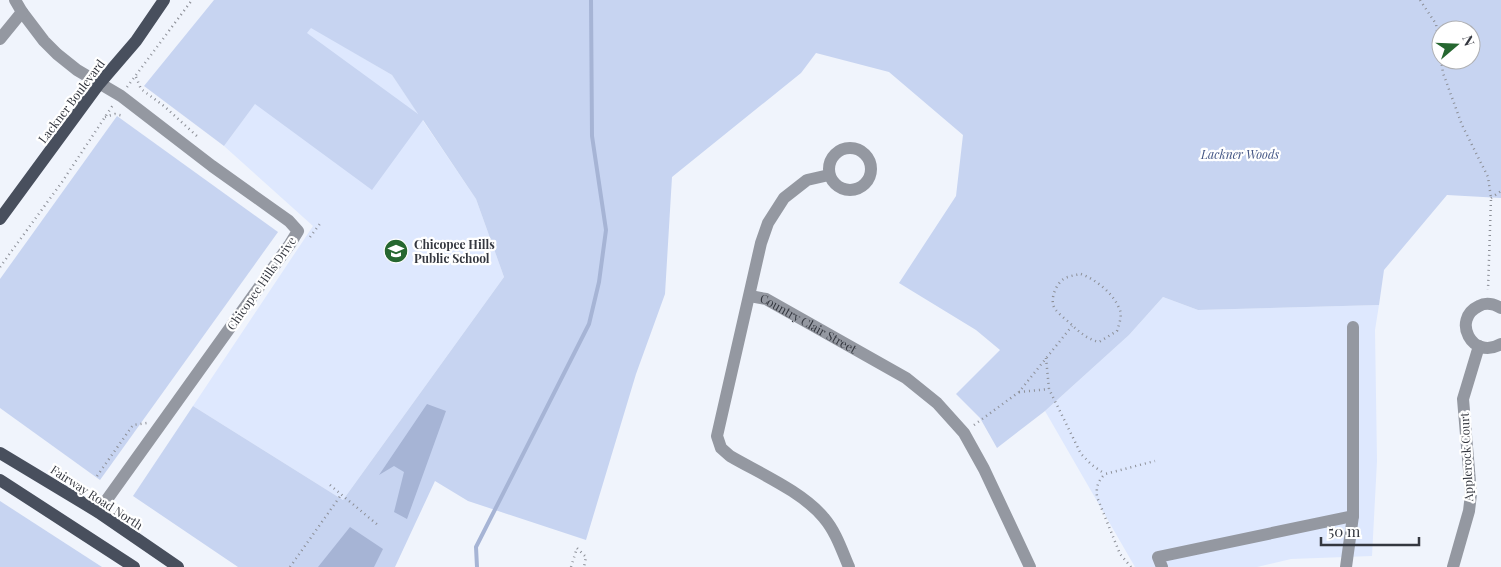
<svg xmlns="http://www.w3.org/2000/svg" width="1501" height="567" font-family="'Playfair Display',serif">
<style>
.built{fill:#dee8fe}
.green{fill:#c7d4f1;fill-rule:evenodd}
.water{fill:#a6b4d5}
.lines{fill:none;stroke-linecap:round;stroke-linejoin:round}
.stream{stroke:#a6b4d5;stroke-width:4}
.path{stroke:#8c8f97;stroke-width:2.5;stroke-dasharray:1 4;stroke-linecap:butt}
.minor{stroke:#9498a1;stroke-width:12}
.major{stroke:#484f5d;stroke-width:12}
.labels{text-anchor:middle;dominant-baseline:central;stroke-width:4.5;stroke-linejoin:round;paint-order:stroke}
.street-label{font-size:12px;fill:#34373f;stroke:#fff}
.park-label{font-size:12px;font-style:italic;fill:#425483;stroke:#fff}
.poi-label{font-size:12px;font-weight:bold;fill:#34373f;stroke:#fff;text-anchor:start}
</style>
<rect width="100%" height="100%" fill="#f0f4fc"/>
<!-- built -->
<g class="built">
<polygon points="311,27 392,75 476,199 504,277 343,500 193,406 313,226 224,146"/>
<polygon points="1163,297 1198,310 1379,305 1375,330 1377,461 1372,556 1291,559 1257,567 1135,567 1045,411 1129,335"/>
</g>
<!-- green -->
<g class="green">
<path d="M214,0H1501V198L1447,195L1384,270L1379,305L1198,310L1163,297L1129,335L1045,411L997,448L980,418L956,394L1000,350L976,330L899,283L956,196L963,135L889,72L816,53L801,73L672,177L665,294L636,374L586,540L468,501L435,481L395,567H238L133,496L193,406L343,500L504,277L476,199L423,120L372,190L255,104L224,146L144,86ZM311,28L392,75L418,114L307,33ZM1441,30H1471V60H1441Z"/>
<polygon points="117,116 278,232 100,480 0,408 0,279"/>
<polygon points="0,501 102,567 0,567"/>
</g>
<!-- water -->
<g class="water">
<polygon points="427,404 446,411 407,519 394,512 404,472 394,466 379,475"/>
<polygon points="350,527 383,549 374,567 318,567"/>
</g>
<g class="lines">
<!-- stream -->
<polyline class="stream" points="477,567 476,547 589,324 599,282 606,230 592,136 591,0"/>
<!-- path -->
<g class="path">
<polyline points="1420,0 1436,24 1443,73 1462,125 1488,177 1491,198 1488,290"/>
<polyline points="136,77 141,89 164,106 199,138"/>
<polyline points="127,87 192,0"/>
<polyline points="105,117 115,114 124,116"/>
<polyline points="1491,198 1501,191"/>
<polyline points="310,237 322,221"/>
<polyline points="0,267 62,182 113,105"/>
<path d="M1081,274C1095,279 1113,293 1119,308C1123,315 1119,324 1117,331L1099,342C1087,339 1079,332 1070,323C1065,319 1059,314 1055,309C1049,300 1056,283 1065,278C1070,276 1075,275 1081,274Z"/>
<polyline points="1046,358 1049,389 1081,454 1092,465 1105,474"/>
<polyline points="1019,392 1049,389"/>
<polyline points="974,425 1019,392 1072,326"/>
<polyline points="97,476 133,425 147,423"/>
<polyline points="330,485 379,526"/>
<polyline points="290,567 341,495"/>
<polyline points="571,567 577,548 586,557 584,567"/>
<path d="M1131,567L1120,554L1097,497C1096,487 1098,481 1105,474L1155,461"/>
</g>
<!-- minor -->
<g class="minor">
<polyline points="15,0 22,12 44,41 57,54 77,70 121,96 212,166 289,221 298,231 290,244 98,512"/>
<polyline points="0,39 22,12"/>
<circle cx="850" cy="169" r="21"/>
<path d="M829,175L807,180L784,198L768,223L761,243L717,436L721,448L730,456C759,473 803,492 824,518C836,532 842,551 849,567"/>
<path id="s1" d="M750,296L766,299L906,378L937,403L964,433L984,469L1030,567"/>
<path d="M1501,308C1494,304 1486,302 1479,306C1451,319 1472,361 1501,344"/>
<polyline points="1162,567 1158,557 1353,516"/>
<polyline points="1346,567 1353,516 1353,327"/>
<polyline points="1453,567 1469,511 1471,494 1463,399 1479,346"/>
</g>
<!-- major -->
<g class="major">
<polyline points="0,219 99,84 136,41 164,0"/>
<polyline points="0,453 98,512 178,567"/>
<polyline points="0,480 134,567"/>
</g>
</g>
<!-- icons -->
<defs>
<g id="school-disc" transform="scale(1.25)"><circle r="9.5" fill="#266730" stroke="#fff"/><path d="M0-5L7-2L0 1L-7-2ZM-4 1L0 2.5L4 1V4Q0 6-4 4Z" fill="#fff"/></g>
</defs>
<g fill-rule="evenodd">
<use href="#school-disc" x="396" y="251"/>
</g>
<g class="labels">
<!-- street labels -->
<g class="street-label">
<text transform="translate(71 101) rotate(-53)">Lackner Boulevard</text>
<text transform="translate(261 283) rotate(-55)">Chicopee Hills Drive</text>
<text stroke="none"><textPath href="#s1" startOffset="65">Country Clair Street</textPath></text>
<text transform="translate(1466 457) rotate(-93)">Applerock Court</text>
<text transform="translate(97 497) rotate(33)">Fairway Road North</text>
</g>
<!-- park labels -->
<g class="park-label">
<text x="1240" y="154">Lackner Woods</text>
</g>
<!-- poi labels -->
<g class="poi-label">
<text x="414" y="244">Chicopee Hills<tspan x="414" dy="14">Public School</tspan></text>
</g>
</g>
<!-- north arrow -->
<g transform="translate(1456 45) rotate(71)"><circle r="24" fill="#ffffff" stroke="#aeafb2"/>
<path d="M0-4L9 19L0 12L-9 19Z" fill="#266730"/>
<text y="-8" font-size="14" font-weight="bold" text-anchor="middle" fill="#34373f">N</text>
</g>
<!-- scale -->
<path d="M1321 537v8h98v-8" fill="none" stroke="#34373f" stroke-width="2.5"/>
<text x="1328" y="537" font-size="15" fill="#34373f" stroke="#ffffff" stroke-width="4" paint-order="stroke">50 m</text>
</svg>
